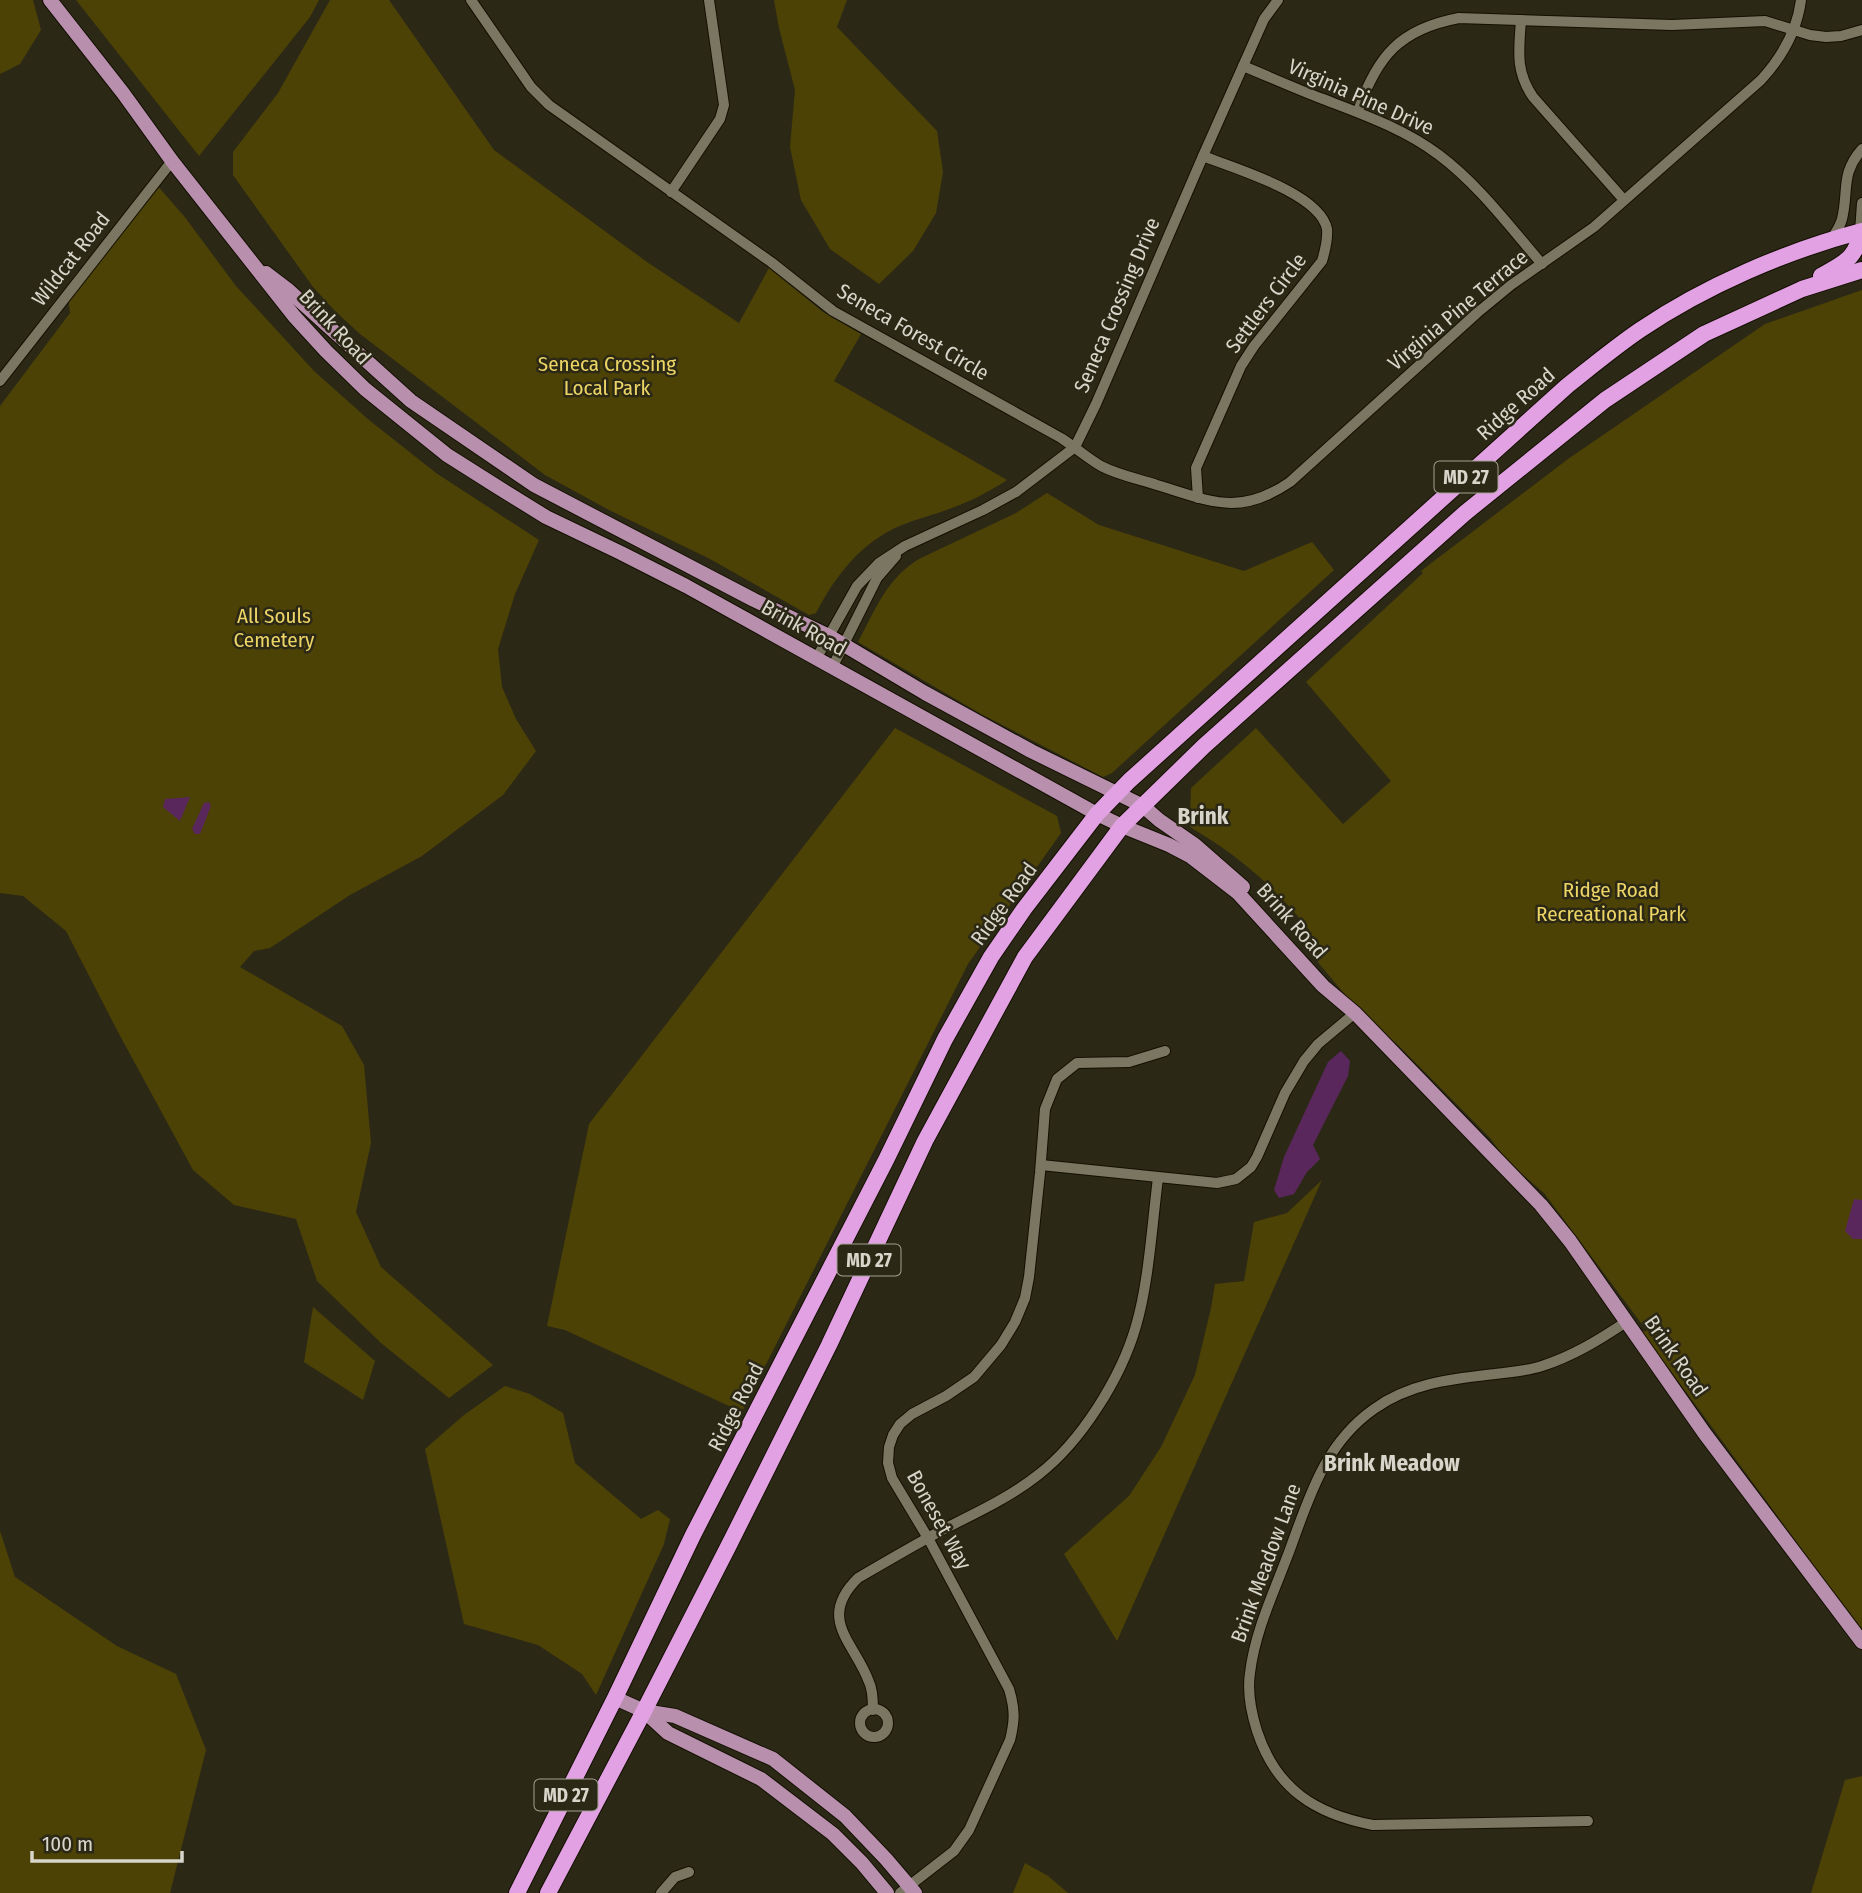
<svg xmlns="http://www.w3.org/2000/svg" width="1862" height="1893" font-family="'Fira Sans Condensed',sans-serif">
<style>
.green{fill:#4d4206}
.water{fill:#59275b}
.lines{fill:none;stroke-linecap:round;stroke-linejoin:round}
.minor-casing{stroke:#141002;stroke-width:12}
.major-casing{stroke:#141002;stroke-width:16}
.highway-casing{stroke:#141002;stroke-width:18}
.minor{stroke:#7a7661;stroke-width:10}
.major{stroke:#b890ae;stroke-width:14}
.highway{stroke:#e1a1e2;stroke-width:16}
.labels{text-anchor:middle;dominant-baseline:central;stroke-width:5;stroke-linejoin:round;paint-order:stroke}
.shield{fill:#2c2816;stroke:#a4a194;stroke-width:2}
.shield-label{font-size:19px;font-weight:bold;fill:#d8d5ca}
.street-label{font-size:21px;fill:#d8d5ca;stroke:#2c2816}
.park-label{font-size:21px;fill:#ecd565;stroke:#2c2816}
.neighbourhood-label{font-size:23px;font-weight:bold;fill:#d8d5ca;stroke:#2c2816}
</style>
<rect width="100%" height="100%" fill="#2c2816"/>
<!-- green -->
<g class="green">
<polygon points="0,0 33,0 41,30 20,64 0,74"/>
<polygon points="76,0 319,0 310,17 199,156"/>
<path d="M330,0H389L494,150L647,262L739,323L769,268L823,312L861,334L834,381L1007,480C989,492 969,502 949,509C933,515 917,519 902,525C861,542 836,575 816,613L809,615L710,559L609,510L545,475L360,334L334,310L313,287L233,175V152L278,93Z"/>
<polygon points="774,0 847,0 837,27 937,131 943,172 936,213 913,251 879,284 830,249 801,200 790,147 795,90 779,28"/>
<polygon points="155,183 184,216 236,286 314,371 369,420 436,473 539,540 515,594 498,649 502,687 516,719 536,751 503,795 422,856 350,895 270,948 254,951 240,967 342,1026 364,1065 371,1143 356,1212 381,1267 493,1365 449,1398 381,1343 317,1281 296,1219 234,1205 193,1170 118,1032 66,931 23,896 0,893 0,406 70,313 68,294"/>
<path d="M1862,290V1631L1642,1332L1647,1331L1544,1193L1507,1161L1490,1138L1395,1042L1391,1050L1302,943L1312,934C1278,889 1239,856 1190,827L1191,788L1256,728L1343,824L1391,781L1306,682L1423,573L1421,571L1568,459L1765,324Z"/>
<path d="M1047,493L1099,525L1244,571L1312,542L1334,570L1112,773L1103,777L981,714L858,642C875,610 888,576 921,558L1016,513Z"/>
<polygon points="895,728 1057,816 1061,833 968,964 742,1412 565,1330 547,1326 589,1124"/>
<polygon points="1322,1180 1117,1641 1064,1554 1129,1496 1161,1447 1195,1375 1211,1308 1215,1284 1244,1281 1254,1222 1287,1213"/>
<polygon points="313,1307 375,1361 363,1400 304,1362"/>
<polygon points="505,1386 530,1394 563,1413 575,1463 641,1519 658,1510 670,1519 664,1544 596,1695 582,1674 538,1645 464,1624 425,1449 464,1415"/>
<polygon points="0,1531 15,1577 117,1646 176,1674 206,1750 170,1893 0,1893"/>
<polygon points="1862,1776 1862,1893 1811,1893 1845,1780"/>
<polygon points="1025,1863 1048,1876 1068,1893 1013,1893"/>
</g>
<!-- water -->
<g class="water">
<polygon points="190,797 180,821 163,807 165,799"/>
<polygon points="209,802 211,806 200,834 195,834 192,829 204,803"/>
<polygon points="1341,1051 1350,1061 1348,1076 1313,1145 1320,1159 1307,1172 1294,1194 1279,1198 1274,1190 1284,1157 1328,1062"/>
<polygon points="1854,1199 1862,1200 1862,1239 1853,1239 1845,1231"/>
</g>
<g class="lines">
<!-- minor casing -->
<g class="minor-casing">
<g id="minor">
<path d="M471,0L531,87L549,105L771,262L833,311L1061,438C1075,447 1087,458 1101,466C1118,475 1139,479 1157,485C1210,501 1239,517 1290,482L1477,313L1511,285L1594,227L1761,80C1782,57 1797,31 1801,0"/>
<path d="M1521,20C1519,50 1515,71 1533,97L1624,200"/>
<path d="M1243,66C1270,77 1296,89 1323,99C1362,114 1405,129 1439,155C1479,185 1509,226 1542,264"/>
<path d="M1358,111C1377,56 1400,29 1459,18L1672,25L1765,21L1810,35L1826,37L1841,36L1862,30"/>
<polyline points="671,192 720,119 724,105 709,0"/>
<polyline points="1860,232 1862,203"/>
<path d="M1831,240C1835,233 1840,227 1842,219C1849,191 1840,174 1862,149"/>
<polyline points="0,381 172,161"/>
<path d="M1198,498L1196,468L1241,366L1254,346L1322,261C1325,251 1328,240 1327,229C1320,193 1233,168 1203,156"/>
<polyline points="816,659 857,586 879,563 905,546 983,510 1016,492 1075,447 1096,404 1203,156 1264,19 1278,0"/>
<polyline points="832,668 877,578 896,556"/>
<polyline points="1041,1165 1217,1183 1236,1179 1251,1167 1257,1157 1285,1093 1304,1061 1318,1044 1355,1013"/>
<circle cx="874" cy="1723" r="14"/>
<path d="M873,1710C873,1701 873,1690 869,1682C855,1643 816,1619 858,1578C887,1561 916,1544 946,1528C978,1512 1010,1497 1038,1475C1081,1442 1121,1378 1136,1326C1149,1281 1152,1225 1158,1178"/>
<path d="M1588,1821L1373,1825C1315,1814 1276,1789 1257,1731C1251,1712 1247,1693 1250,1673C1255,1631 1274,1592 1289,1552C1309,1498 1324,1444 1374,1409C1410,1383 1452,1379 1495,1374C1510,1372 1527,1371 1542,1366C1573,1356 1599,1340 1626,1322"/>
<polyline points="661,1893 675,1877 689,1872"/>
<path d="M900,1893L954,1851L969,1830L1010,1740C1015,1720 1015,1709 1009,1689L928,1538L892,1478L888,1463L889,1447L893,1435L900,1424L912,1414L946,1396L974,1377L1001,1345L1015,1322L1025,1298L1029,1277L1040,1173L1045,1109L1057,1079L1077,1063L1129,1062L1165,1051"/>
</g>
</g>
<!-- major casing -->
<g class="major-casing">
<g id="major">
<polyline points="50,0 123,93 172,161 294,316 326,351 365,389 447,455 496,486 546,517 621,553 686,586 1097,814 1122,826 1169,845 1190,856 1238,893 1323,986 1355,1013 1541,1205 1570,1241 1705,1434 1862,1642"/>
<polyline points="266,273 287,289 411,401 534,485 754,600 829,636 925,693 1031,751 1143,806 1159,820 1195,845 1243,887"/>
<polyline points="615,1698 644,1711 668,1733 761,1779 833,1834 862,1863 887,1893"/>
<polyline points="644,1711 675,1716 773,1759 845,1816 886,1859 915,1893"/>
</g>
</g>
<!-- highway casing -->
<g class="highway-casing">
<g id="highway">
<path d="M1821,276C1843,263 1857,259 1860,232"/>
<path d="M517,1893L615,1698L693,1535L886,1160L945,1039L991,957L1024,909L1097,814L1129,781L1567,386C1591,367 1615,347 1640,330C1705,286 1786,251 1862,231"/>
<polyline points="548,1893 644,1711 730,1543 829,1345 925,1141 1025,957 1122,826 1204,746 1465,513 1605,400 1704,334 1802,289 1862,270"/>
</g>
</g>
<!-- minor -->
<use href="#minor" class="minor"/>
<!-- major -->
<use href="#major" class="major"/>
<!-- highway -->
<use href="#highway" class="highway"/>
</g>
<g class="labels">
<!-- shield labels -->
<g class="shield">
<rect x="1434.5" y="461.5" width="63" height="31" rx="5"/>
<rect x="837.5" y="1244.5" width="63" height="31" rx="5"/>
<rect x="534.5" y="1779.5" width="63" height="31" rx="5"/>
</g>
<g class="shield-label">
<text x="1466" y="477">MD 27</text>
<text x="869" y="1260">MD 27</text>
<text x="566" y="1795">MD 27</text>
</g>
<!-- street labels -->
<g class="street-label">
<text transform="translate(1361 97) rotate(24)">Virginia Pine Drive</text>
<text transform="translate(71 259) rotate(-52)">Wildcat Road</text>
<text transform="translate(1266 303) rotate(-53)">Settlers Circle</text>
<text transform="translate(1117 305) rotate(-67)">Seneca Crossing Drive</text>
<text transform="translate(1458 310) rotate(-40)">Virginia Pine Terrace</text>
<text transform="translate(335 327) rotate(47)">Brink Road</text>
<text transform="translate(913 332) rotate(30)">Seneca Forest Circle</text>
<text transform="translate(1516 404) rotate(-42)">Ridge Road</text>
<text transform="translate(804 628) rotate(29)">Brink Road</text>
<text transform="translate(1004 904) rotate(-54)">Ridge Road</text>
<text transform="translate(1292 921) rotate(48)">Brink Road</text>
<text transform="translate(1676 1356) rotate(55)">Brink Road</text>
<text transform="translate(736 1407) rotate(-63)">Ridge Road</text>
<text transform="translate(939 1520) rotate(61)">Boneset Way</text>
<text transform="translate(1266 1563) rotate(-70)">Brink Meadow Lane</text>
</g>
<!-- park labels -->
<g class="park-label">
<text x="607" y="364">Seneca Crossing<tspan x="607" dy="24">Local Park</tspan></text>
<text x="274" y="616">All Souls<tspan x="274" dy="24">Cemetery</tspan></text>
<text x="1611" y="890">Ridge Road<tspan x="1611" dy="24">Recreational Park</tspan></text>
</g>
<!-- neighbourhood labels -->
<g class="neighbourhood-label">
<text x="1203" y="816">Brink</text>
<text x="1392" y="1463">Brink Meadow</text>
</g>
</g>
<!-- scale -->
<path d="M32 1851v10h150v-10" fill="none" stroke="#d8d5ca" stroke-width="3.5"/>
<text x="42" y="1851" font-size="21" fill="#d8d5ca" stroke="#2c2816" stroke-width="5" paint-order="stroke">100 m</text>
</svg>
